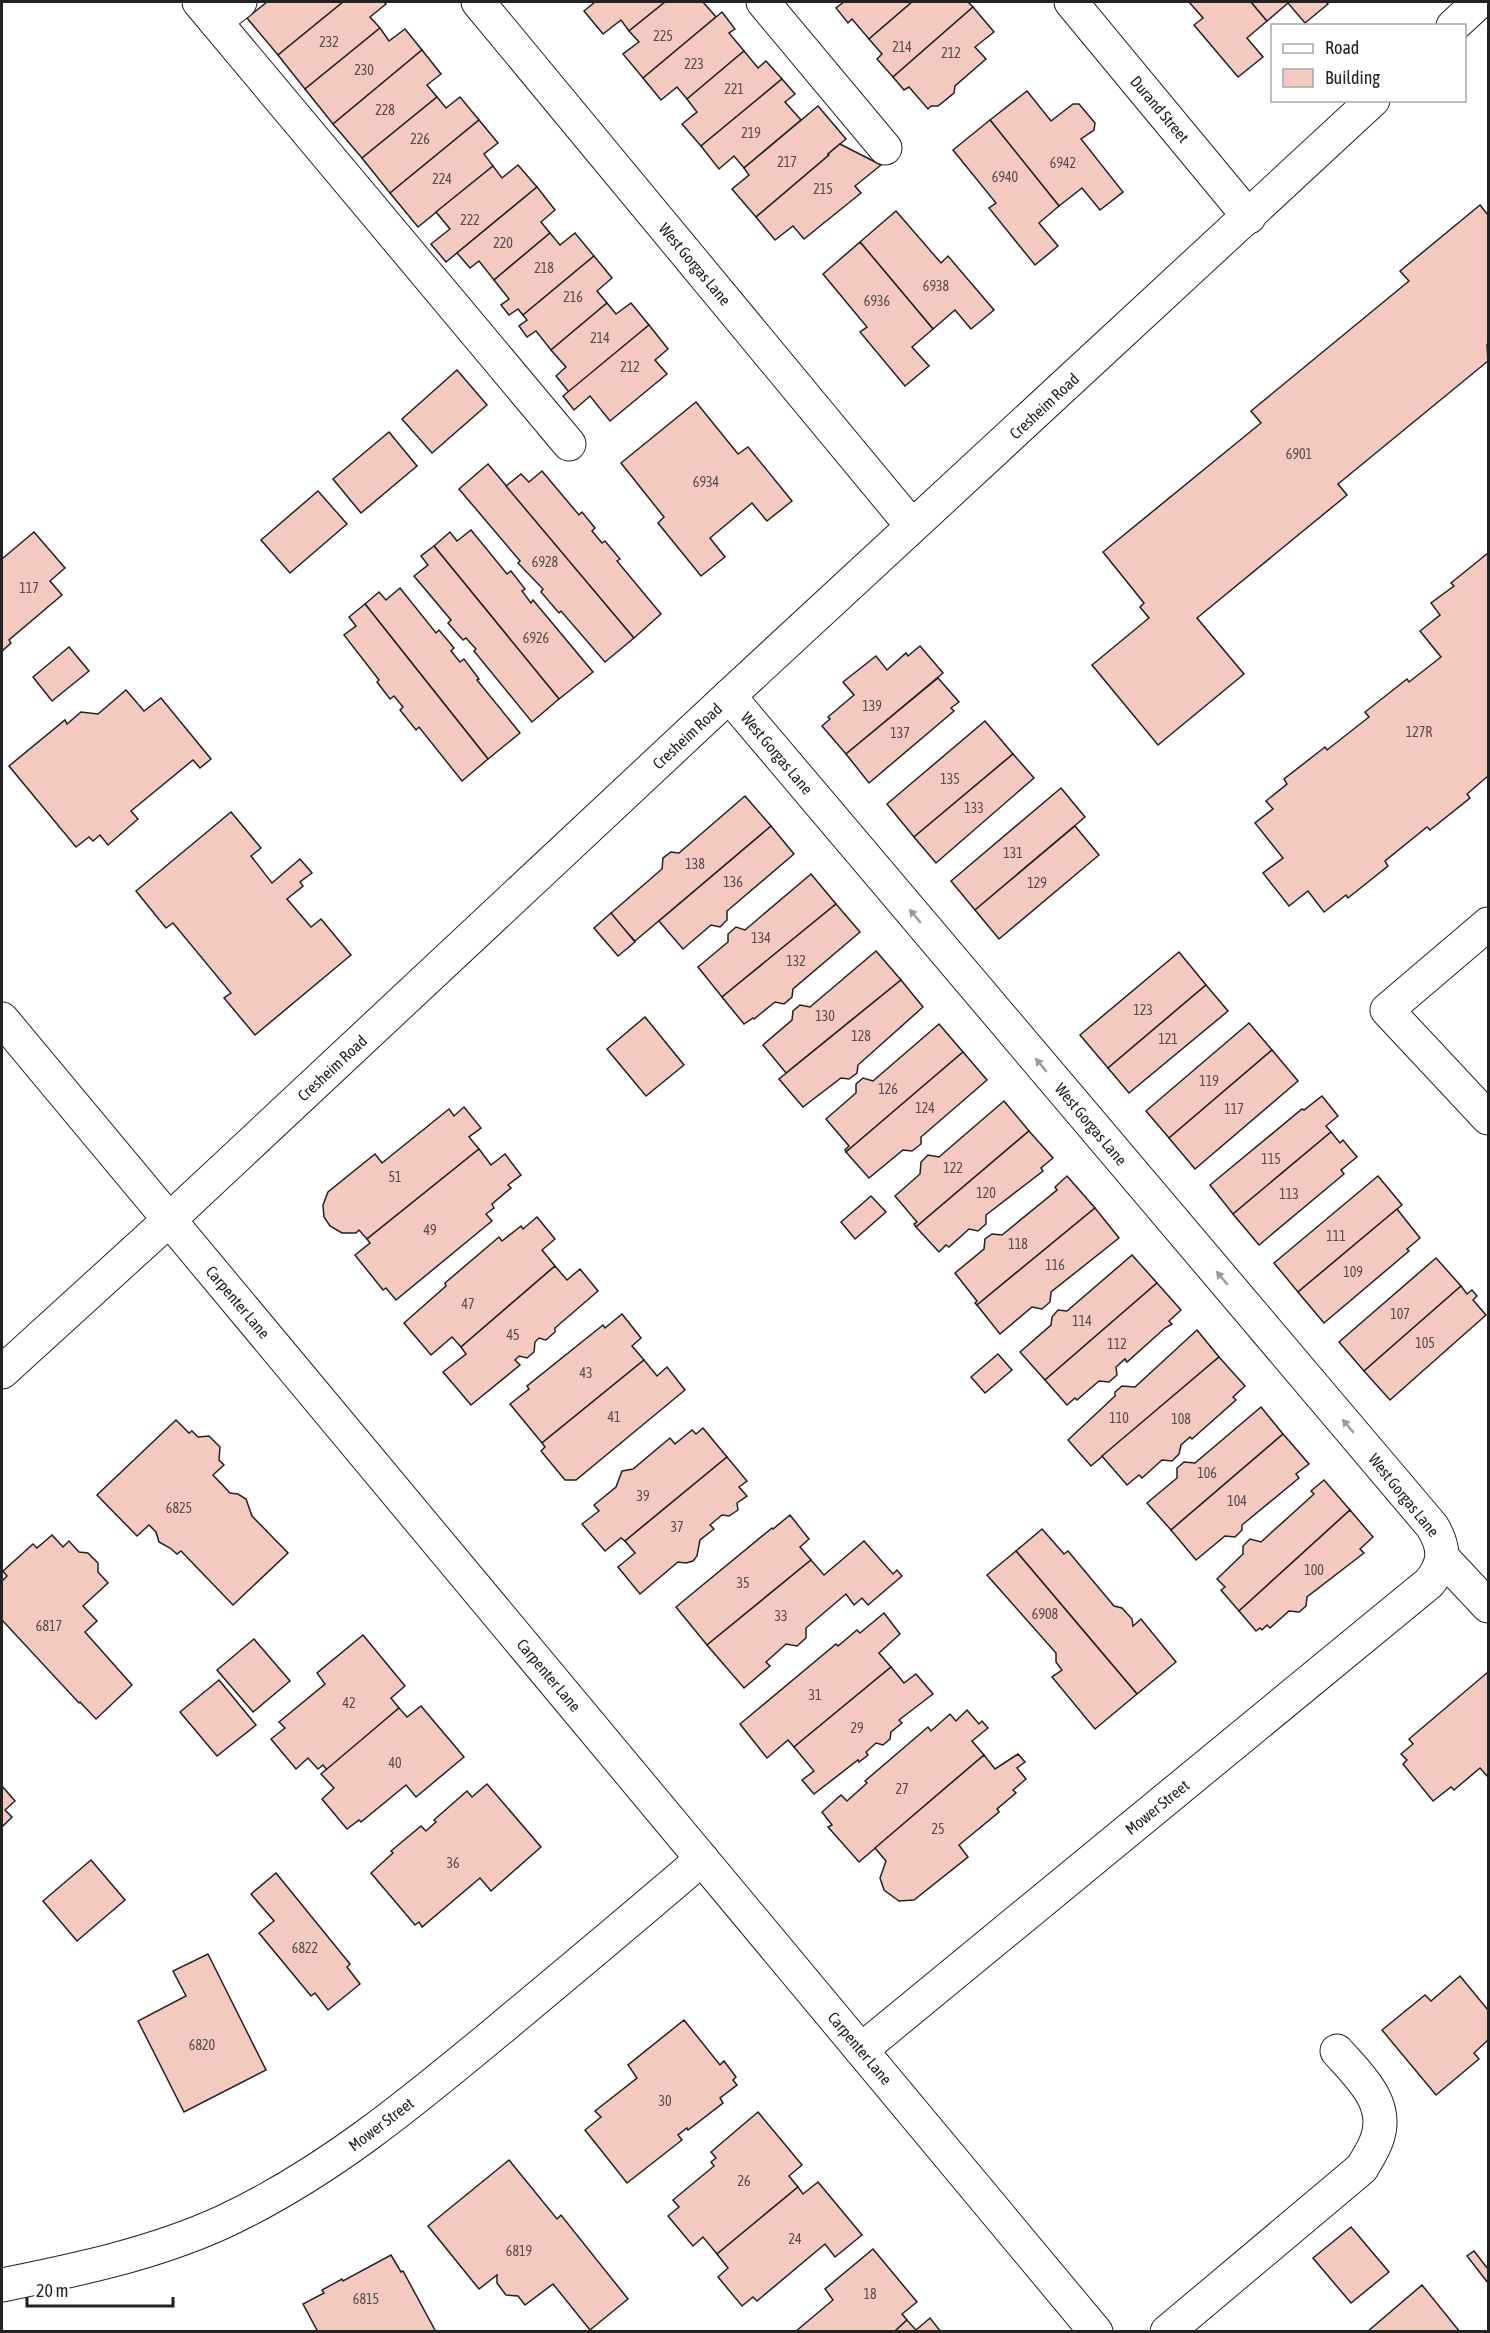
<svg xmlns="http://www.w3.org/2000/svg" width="1490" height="2333" font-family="'Asap Condensed',sans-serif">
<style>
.building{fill:#f3c9c0;stroke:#222;stroke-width:1.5}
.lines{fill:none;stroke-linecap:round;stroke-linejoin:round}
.minor-casing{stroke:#222;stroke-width:35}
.minor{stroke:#fff;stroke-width:33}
.oneway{fill:#9c9c9c}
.labels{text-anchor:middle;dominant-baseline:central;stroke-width:4.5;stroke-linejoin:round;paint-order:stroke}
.number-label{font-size:14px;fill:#564c4a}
.street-label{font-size:16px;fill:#222;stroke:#fff}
</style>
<rect width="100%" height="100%" fill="#fff"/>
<!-- building -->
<g class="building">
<polygon points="267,2 343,2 278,55 247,18"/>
<polygon points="343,2 384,2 386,4 370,17 380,28 305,89 278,55"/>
<polygon points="595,2 665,2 629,31 621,20 603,34 584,11"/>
<polygon points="665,2 703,2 716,17 643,78 623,54 639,42 629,31"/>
<polygon points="844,2 912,2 869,39 852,19 848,23 836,8"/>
<polygon points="912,2 968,2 973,7 893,77 877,59 882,54 869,39"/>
<polygon points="1189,2 1251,2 1267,21 1247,38 1263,57 1238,77 1194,25 1203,18"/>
<polygon points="1251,2 1326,2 1328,4 1305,23 1288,3 1267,21"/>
<polygon points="973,7 994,32 975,47 986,59 955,86 954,93 938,106 931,106 928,109 909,87 904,90 893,77"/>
<polygon points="722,12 735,29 729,33 744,51 687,99 677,87 661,100 643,78"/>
<polygon points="380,28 389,41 405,29 422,50 333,124 305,89"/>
<polygon points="422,50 441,74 427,85 437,97 362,158 333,124"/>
<polygon points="744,51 758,68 766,61 782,79 701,146 682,124 697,112 687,99"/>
<polygon points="782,79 795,94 785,102 801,120 744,168 734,156 719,169 701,146"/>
<polygon points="1027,91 1051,121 1073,104 1079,104 1095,123 1094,130 1081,139 1123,192 1100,210 1082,188 1059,206 990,120"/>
<polygon points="437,97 446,108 460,97 479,120 390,193 362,158"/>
<polygon points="818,106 846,139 828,154 829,155 756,217 732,189 749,175 744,168"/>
<polygon points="479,120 498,143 484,154 493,166 418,227 390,193"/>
<polygon points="990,120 1059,206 1039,223 1058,246 1035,265 989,208 996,203 953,150"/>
<polygon points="840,144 881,165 855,186 861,193 804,239 793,226 775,240 756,217 829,155 828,154"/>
<polygon points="518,165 537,187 446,262 431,244 450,229 436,212 493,166 502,178"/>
<polygon points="537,187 555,210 541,222 550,233 494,280 479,261 470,268 457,253"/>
<polygon points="1480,205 1488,215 1488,343 1487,345 1488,361 1338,484 1347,495 1197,618 1244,674 1158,745 1092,665 1149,618 1140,607 1144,603 1103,552 1261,423 1251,411 1409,281 1400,271"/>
<polygon points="896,211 941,263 948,256 994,310 971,329 955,310 933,329 860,242"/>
<polygon points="550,233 560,245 575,233 594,256 523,315 518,309 509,315 501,305 509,299 494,280"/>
<polygon points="860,242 933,329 912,347 929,366 905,386 860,332 867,327 823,274"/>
<polygon points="594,256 612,278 597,291 607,303 551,350 536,331 527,337 519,326 527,320 523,315"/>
<polygon points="607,303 616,314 631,303 649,325 569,392 556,376 566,367 551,350"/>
<polygon points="649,325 668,349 655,360 667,374 610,421 590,396 574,410 563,396"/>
<polygon points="457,370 487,405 432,453 402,419"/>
<polygon points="696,402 738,454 748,447 792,501 767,521 752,503 710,538 725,557 701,576 658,523 664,517 621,463"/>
<polygon points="389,432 417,466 361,513 333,479"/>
<polygon points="488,464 634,638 605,662 561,611 559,613 541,592 543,589 518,563 520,561 459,489"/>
<polygon points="542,471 579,515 582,512 595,528 592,531 602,543 605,541 620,559 617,561 661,614 634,638 506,486 521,474 529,482"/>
<polygon points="318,491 347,524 290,573 261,540"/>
<polygon points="471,530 507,574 511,571 525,589 522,591 531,603 533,600 593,672 559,699 434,546 450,532 457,541"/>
<polygon points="34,532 65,568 50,581 62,595 9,640 11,643 2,651 2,559"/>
<polygon points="434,546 559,699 532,722 474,651 476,649 466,638 463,640 448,623 451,620 414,576 428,565 421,556"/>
<polygon points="1488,553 1488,776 1467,794 1470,798 1430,830 1427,827 1385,861 1388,866 1348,898 1346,895 1324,912 1308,891 1289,906 1263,873 1283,858 1255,823 1273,809 1266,801 1287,784 1284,779 1325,747 1327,750 1369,717 1365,712 1407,679 1409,682 1441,657 1420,631 1440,615 1431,603 1454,586 1451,583"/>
<polygon points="400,588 436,633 439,630 454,648 451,651 460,662 464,659 479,679 477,680 520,733 488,759 365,604 379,592 386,600"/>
<polygon points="365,604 488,759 462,781 419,727 416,730 400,710 403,707 394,696 390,699 377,682 379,680 344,635 356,626 349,617"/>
<polygon points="920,646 943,673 846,754 822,726 830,719 828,717 854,695 843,682 876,656 887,670 906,653 908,656"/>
<polygon points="69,647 89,671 52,701 33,677"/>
<polygon points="938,678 959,702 951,708 954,711 869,783 846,754"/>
<polygon points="126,690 144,711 161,698 211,759 200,768 193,760 131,811 138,819 108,845 100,835 93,841 89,837 76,847 9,766 65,720 67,724 81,712 98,714"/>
<polygon points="985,721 1013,754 914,837 887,804"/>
<polygon points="1013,754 1034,778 936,863 914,837"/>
<polygon points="1061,788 1085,817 975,910 951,881"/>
<polygon points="745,796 771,826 635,941 610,914 662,869 663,858 671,852 679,853"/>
<polygon points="231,812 261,848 251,856 272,883 300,859 312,873 300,882 303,886 287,899 311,927 321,919 351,955 255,1035 224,998 231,993 173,923 166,928 136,891"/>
<polygon points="771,826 794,854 727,911 727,920 720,927 711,925 683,949 659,921"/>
<polygon points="1075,826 1099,855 999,939 975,910"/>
<polygon points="811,874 836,904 722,997 698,967 728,942 728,934 736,927 745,930"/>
<polygon points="836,904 860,932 793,989 792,997 784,1004 775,1002 754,1019 753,1018 744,1024 722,997"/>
<polygon points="611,913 635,942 618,956 594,928"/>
<polygon points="876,951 901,980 786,1073 763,1045 792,1020 793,1011 800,1005 810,1007"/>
<polygon points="1179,952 1206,985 1108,1068 1080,1035"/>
<polygon points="901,980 923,1007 858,1065 857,1073 849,1079 841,1078 803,1107 779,1079"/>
<polygon points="1206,985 1228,1011 1129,1093 1108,1068"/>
<polygon points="645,1017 684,1065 646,1096 607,1049"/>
<polygon points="1249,1023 1272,1050 1169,1138 1146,1111"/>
<polygon points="939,1024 963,1052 846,1152 845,1150 849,1146 826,1119 856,1093 856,1084 863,1078 873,1081"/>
<polygon points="1272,1050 1298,1081 1195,1169 1169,1138"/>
<polygon points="963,1052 987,1080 921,1137 921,1144 912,1151 903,1150 869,1178 846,1152"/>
<polygon points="1322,1096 1338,1116 1326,1126 1331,1132 1233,1214 1210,1185 1302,1109 1304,1110"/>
<polygon points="1004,1101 1029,1131 916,1227 914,1224 917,1222 895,1196 920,1174 921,1162 928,1155 939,1157"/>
<polygon points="464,1107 481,1128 469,1137 479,1149 367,1239 359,1230 356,1233 342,1233 330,1226 324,1217 323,1205 328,1192 375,1154 382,1163 449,1109 454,1116"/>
<polygon points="1029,1131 1053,1158 1041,1168 1043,1171 986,1215 986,1224 978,1231 969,1229 949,1247 946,1245 939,1252 916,1227"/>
<polygon points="1331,1132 1340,1143 1343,1140 1357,1157 1341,1170 1344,1174 1259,1245 1233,1214"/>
<polygon points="479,1149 491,1165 505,1154 521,1175 508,1185 511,1188 492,1204 494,1208 486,1214 492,1221 396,1300 386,1288 383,1290 355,1255 370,1243 367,1239"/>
<polygon points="1067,1176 1095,1208 977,1305 975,1303 977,1301 955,1273 984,1249 985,1239 992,1234 1002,1235 1057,1190 1055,1187"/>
<polygon points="1378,1176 1402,1205 1298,1292 1274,1263"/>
<polygon points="871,1196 886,1212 855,1239 841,1222"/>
<polygon points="1095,1208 1119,1238 1051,1292 1050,1302 1042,1309 1032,1307 1000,1334 977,1305"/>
<polygon points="1397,1209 1420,1238 1407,1249 1409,1251 1324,1323 1298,1292"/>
<polygon points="537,1217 555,1239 542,1250 555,1266 461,1347 452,1337 431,1355 404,1323 446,1286 445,1283 499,1237 502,1241 521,1226 523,1229"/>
<polygon points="1132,1255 1157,1283 1045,1380 1020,1352 1051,1325 1052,1317 1058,1310 1067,1311"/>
<polygon points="1436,1258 1461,1286 1364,1371 1339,1342"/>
<polygon points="555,1266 567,1280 580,1269 598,1291 555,1328 555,1332 546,1340 539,1338 535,1342 534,1352 527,1358 519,1356 515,1360 520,1365 471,1405 443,1372 466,1354 461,1347"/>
<polygon points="1157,1283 1181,1310 1169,1321 1172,1324 1165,1328 1127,1362 1125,1359 1116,1367 1117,1375 1109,1382 1099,1381 1077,1400 1075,1398 1067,1405 1045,1380"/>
<polygon points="1461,1286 1467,1294 1472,1290 1477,1296 1473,1300 1486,1315 1390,1400 1364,1371"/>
<polygon points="622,1314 641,1338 632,1346 644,1360 542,1443 510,1404 529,1389 527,1386 603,1325 605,1328"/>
<polygon points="1197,1330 1219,1357 1091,1466 1068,1440 1115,1396 1115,1392 1122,1386 1135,1387"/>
<polygon points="998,1354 1012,1370 985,1393 971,1377"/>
<polygon points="1219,1357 1245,1386 1233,1397 1236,1400 1192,1439 1190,1437 1181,1445 1179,1454 1172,1461 1162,1460 1142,1478 1139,1475 1127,1485 1102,1456"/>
<polygon points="644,1360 657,1376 667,1367 685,1390 576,1480 565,1480 541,1451 545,1447 542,1443"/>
<polygon points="1261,1407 1283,1434 1171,1530 1147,1503 1177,1478 1177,1468 1184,1462 1195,1463"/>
<polygon points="176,1420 189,1433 192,1431 198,1437 209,1436 220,1447 219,1460 224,1465 213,1475 230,1493 238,1494 246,1499 252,1516 288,1553 233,1605 181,1551 177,1554 170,1548 159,1542 156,1532 149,1525 137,1536 97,1495"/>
<polygon points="703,1428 727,1457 625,1541 621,1538 605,1551 582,1524 599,1511 594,1505 616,1487 622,1471 633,1469 670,1438 675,1444 692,1430 696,1434"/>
<polygon points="1283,1434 1309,1464 1296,1474 1299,1478 1242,1525 1242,1530 1235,1537 1225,1536 1196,1560 1171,1530"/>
<polygon points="727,1457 747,1481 739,1487 747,1496 737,1503 738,1510 729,1516 722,1515 710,1525 714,1529 700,1540 697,1556 693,1561 686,1563 678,1562 640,1594 618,1567 635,1553 625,1541"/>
<polygon points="1324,1480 1350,1510 1239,1611 1221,1590 1225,1587 1217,1579 1243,1554 1243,1546 1250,1539 1261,1542 1314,1494 1311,1491"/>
<polygon points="1350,1510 1373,1537 1360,1549 1364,1553 1307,1597 1306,1606 1299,1612 1289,1611 1270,1628 1267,1625 1262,1630 1260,1628 1256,1631 1239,1611"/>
<polygon points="790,1515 809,1539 800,1547 811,1560 707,1645 676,1607 772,1528 773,1529"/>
<polygon points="1042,1529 1064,1554 1068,1551 1114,1606 1122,1608 1132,1619 1133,1626 1141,1619 1176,1662 1137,1694 1016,1551"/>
<polygon points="52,1535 63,1547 69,1541 79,1552 88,1553 98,1563 98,1572 108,1583 83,1606 97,1621 85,1632 132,1685 96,1719 80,1702 79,1703 2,1620 2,1581 7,1576 3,1571 33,1544 37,1548"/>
<polygon points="864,1541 893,1574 897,1570 902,1576 868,1605 862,1598 854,1605 846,1594 806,1628 806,1638 797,1646 786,1644 766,1662 770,1666 744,1688 707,1645 811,1560 824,1575"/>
<polygon points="1016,1551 1137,1694 1095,1729 1052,1677 1062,1670 1056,1662 1056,1653 987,1575"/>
<polygon points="884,1613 900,1634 879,1653 891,1667 794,1747 788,1740 767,1758 740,1724 836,1644 838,1646 857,1630 860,1633"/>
<polygon points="363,1635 405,1686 391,1698 399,1708 327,1770 323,1765 318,1769 308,1758 296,1769 271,1739 285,1728 279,1722 325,1684 317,1673"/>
<polygon points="254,1639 290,1681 253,1712 217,1670"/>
<polygon points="891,1667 904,1683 916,1674 933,1694 899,1720 902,1723 891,1732 890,1739 883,1745 876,1743 866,1752 868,1755 859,1762 858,1760 814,1794 802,1780 814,1771 794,1747"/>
<polygon points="1488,1672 1488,1777 1480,1768 1454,1790 1451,1787 1433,1801 1403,1764 1407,1760 1401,1754 1413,1744 1409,1739"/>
<polygon points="219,1680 256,1725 217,1756 180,1712"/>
<polygon points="421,1706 464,1757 416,1797 406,1785 361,1822 359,1820 347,1829 322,1799 334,1788 321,1774 399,1708 407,1717"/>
<polygon points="967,1710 979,1724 982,1721 988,1728 972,1741 984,1755 859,1862 828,1827 832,1825 822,1812 841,1795 847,1801 867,1783 865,1781 928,1727 931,1731 950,1714 956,1721"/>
<polygon points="1018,1754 1025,1762 1017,1768 1026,1779 1013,1790 1016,1793 997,1809 999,1812 959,1845 968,1857 914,1900 899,1901 884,1890 880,1878 886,1861 875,1848 984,1755 995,1769"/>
<polygon points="487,1784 541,1847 491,1891 480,1878 422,1927 419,1922 415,1925 371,1873 393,1853 391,1851 421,1826 426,1831 436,1822 434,1820 467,1791 472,1797"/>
<polygon points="2,1786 15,1801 5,1810 12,1817 2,1827"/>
<polygon points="91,1860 125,1900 77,1941 43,1901"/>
<polygon points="276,1873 350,1964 347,1967 360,1984 328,2010 315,1993 311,1996 259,1933 274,1921 251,1894"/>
<polygon points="208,1954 266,2070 184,2112 138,2021 186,1996 173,1971"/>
<polygon points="1460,1976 1488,2010 1488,2040 1474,2053 1479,2059 1436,2095 1382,2030 1425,1995 1431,2001"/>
<polygon points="684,2020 720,2065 724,2061 736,2077 733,2080 737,2085 720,2098 723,2103 688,2130 687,2128 678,2135 682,2140 627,2183 585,2130 601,2117 595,2111 637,2078 628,2065"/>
<polygon points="758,2112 802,2165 789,2176 798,2187 717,2254 703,2237 693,2246 668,2216 679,2207 673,2200 714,2166 711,2162 716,2158 711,2152"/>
<polygon points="509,2160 557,2219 561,2215 628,2299 590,2330 553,2284 525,2305 518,2296 506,2295 497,2283 497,2275 479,2289 428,2226"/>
<polygon points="818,2182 862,2235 835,2257 825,2244 757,2301 753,2297 742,2306 718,2277 728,2268 717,2254 798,2187 803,2194"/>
<polygon points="1351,2227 1389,2272 1351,2303 1313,2258"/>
<polygon points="873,2249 917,2302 902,2314 907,2320 894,2332 795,2332 833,2300 825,2289"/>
<polygon points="1474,2251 1488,2269 1488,2283 1467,2256"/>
<polygon points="391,2255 401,2272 403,2271 436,2332 318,2332 303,2304 324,2293 322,2290 342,2279 343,2281"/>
<polygon points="1422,2285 1460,2332 1367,2332"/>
<polygon points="930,2318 941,2332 894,2332 907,2320 916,2330"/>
</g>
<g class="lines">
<!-- minor casing -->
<g class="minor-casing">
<g id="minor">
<polyline points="199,2 569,444"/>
<polyline points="478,2 912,526"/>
<polyline points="763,2 885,148"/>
<polyline points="1071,2 1249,217"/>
<polyline points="215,21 240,2"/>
<polyline points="1453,26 1479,2"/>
<path d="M729,696L1432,1526C1445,1547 1446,1563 1429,1583L861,2050"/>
<polyline points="1488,924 1387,1010 1488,1118"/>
<polyline points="2,1019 1096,2332"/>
<polyline points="2,1372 169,1220 729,696 1373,100"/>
<polyline points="1442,1557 1488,1606"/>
<path d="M2,2285C76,2270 153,2254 223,2222C328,2173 416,2099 505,2025C571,1970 637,1915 702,1859"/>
<path d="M1167,2332L1362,2168C1367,2159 1374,2149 1377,2139C1390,2103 1359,2076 1337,2051"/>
</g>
</g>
<!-- minor -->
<use href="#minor" class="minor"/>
</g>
<!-- one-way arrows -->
<defs><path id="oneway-solid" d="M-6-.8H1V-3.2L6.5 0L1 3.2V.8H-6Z" transform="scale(1.5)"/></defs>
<g class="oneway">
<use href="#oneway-solid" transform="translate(915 916) rotate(-130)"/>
<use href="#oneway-solid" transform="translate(1041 1065) rotate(-130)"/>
<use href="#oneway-solid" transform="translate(1222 1278) rotate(-130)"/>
<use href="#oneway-solid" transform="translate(1348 1426) rotate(-130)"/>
</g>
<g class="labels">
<!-- number labels -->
<g class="number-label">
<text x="663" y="36">225</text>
<text x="329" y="42">232</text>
<text x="902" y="47">214</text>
<text x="951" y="53">212</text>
<text x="694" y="64">223</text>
<text x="364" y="70">230</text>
<text x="734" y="89">221</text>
<text x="385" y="110">228</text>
<text x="751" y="133">219</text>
<text x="420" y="139">226</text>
<text x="787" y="162">217</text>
<text x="1063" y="163">6942</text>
<text x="1005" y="177">6940</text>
<text x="442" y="179">224</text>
<text x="823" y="189">215</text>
<text x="470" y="220">222</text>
<text x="503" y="243">220</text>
<text x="544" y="268">218</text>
<text x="936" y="286">6938</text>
<text x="573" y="297">216</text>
<text x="877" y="301">6936</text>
<text x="600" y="338">214</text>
<text x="630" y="367">212</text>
<text x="1299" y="454">6901</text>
<text x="706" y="482">6934</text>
<text x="545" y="562">6928</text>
<text x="29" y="588">117</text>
<text x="536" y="638">6926</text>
<text x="872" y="706">139</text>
<text x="1419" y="732">127R</text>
<text x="900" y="733">137</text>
<text x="950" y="779">135</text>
<text x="974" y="808">133</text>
<text x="1013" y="853">131</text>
<text x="695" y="864">138</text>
<text x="733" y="882">136</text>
<text x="1037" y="883">129</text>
<text x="761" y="938">134</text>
<text x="796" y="961">132</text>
<text x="1143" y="1010">123</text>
<text x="825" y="1016">130</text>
<text x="861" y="1036">128</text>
<text x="1168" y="1039">121</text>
<text x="1209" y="1081">119</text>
<text x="888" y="1089">126</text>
<text x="925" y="1108">124</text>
<text x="1234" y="1109">117</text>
<text x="1271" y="1159">115</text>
<text x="953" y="1168">122</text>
<text x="395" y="1177">51</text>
<text x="986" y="1193">120</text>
<text x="1289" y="1194">113</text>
<text x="430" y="1230">49</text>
<text x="1336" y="1236">111</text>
<text x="1018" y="1244">118</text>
<text x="1055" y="1265">116</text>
<text x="1353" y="1272">109</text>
<text x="468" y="1304">47</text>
<text x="1400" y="1314">107</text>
<text x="1082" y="1321">114</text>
<text x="513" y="1335">45</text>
<text x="1425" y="1343">105</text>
<text x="1117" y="1344">112</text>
<text x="586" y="1373">43</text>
<text x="614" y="1417">41</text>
<text x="1119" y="1418">110</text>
<text x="1181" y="1419">108</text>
<text x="1207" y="1473">106</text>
<text x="643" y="1496">39</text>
<text x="1237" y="1501">104</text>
<text x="179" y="1508">6825</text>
<text x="677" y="1527">37</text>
<text x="1314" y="1570">100</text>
<text x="743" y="1583">35</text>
<text x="1045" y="1614">6908</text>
<text x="781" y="1616">33</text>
<text x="49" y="1626">6817</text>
<text x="815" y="1695">31</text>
<text x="349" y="1703">42</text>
<text x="857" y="1728">29</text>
<text x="395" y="1763">40</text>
<text x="902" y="1789">27</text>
<text x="938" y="1829">25</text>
<text x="453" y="1863">36</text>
<text x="305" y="1948">6822</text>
<text x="202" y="2045">6820</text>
<text x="665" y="2101">30</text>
<text x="744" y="2181">26</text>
<text x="795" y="2239">24</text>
<text x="519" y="2251">6819</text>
<text x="870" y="2294">18</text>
<text x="366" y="2299">6815</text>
</g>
<!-- street labels -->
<g class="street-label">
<text transform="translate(1160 109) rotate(50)">Durand Street</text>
<text transform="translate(695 264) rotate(50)">West Gorgas Lane</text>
<text transform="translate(1044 406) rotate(-43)">Cresheim Road</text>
<text transform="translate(687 736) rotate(-43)">Cresheim Road</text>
<text transform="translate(777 753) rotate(50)">West Gorgas Lane</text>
<text transform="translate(332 1068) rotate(-43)">Cresheim Road</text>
<text transform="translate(1091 1124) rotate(50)">West Gorgas Lane</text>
<text transform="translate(238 1302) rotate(50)">Carpenter Lane</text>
<text transform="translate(1404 1495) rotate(51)">West Gorgas Lane</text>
<text transform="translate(549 1675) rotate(50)">Carpenter Lane</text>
<text transform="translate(1157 1807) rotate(-39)">Mower Street</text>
<text transform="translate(860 2048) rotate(50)">Carpenter Lane</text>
<text transform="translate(381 2124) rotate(-37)">Mower Street</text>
</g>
</g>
<!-- border -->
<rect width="1490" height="2333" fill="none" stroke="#222222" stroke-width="6"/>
<!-- legend -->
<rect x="1271" y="24" width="195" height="78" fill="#ffffff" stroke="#a7a7a7" stroke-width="1.5"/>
<rect x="1283" y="44" width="30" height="9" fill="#ffffff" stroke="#a7a7a7" stroke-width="1.5"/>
<text x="1325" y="54" font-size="18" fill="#222222">Road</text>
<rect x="1283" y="69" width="30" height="18" fill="#f3c9c0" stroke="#a7a7a7" stroke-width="1.5"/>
<text x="1325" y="84" font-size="18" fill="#222222">Building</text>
<!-- scale -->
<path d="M27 2297v9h146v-9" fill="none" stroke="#222222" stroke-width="3"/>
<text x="36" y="2297" font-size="18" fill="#222222" stroke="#ffffff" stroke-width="4.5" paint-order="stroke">20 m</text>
</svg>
